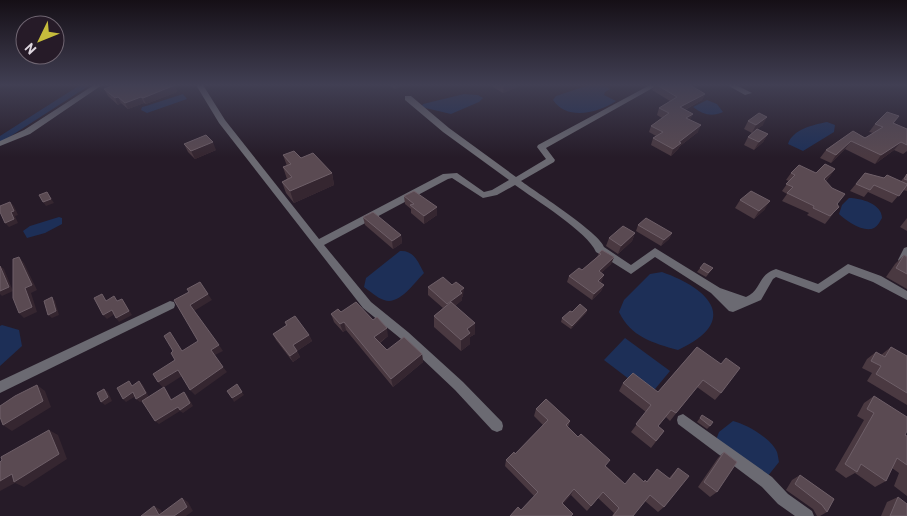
<svg xmlns="http://www.w3.org/2000/svg" width="907" height="516" font-family="Barlow,sans-serif">
<style>
.water{fill:#1d2f57}
.lines{fill:none;stroke-linecap:round;stroke-linejoin:round}
.canal{fill:#1d2f57;fill-rule:evenodd}
.minor{fill:#6b6a72;fill-rule:evenodd}
.wall{fill:#4a3941}
.shaded-wall{fill:#352630}
.building{fill:#5a4a52;stroke:#6e5f68}
</style>
<rect width="100%" height="100%" fill="#261b28"/>
<!-- water -->
<g class="water">
<path d="M589,85H602L610,89L605,92L604,95L616,101C598,113 567,121 553,100L556,96Z"/>
<polygon points="183,94 187,99 147,113 141,110 142,107 146,106"/>
<polygon points="464,94 478,95 483,98 479,102 451,114 421,107 423,104"/>
<path d="M707,100L717,104L723,112C712,117 703,115 693,107Z"/>
<path d="M827,122L835,125L834,132L803,151L788,144C793,129 813,125 827,122Z"/>
<path d="M849,198C861,198 882,204 882,218C880,221 878,226 874,228C864,233 846,221 839,214L842,205Z"/>
<polygon points="59,217 62,218 62,224 45,233 27,238 23,231 30,226"/>
<path d="M400,251C414,250 418,262 424,273C415,282 399,306 384,300C377,298 370,291 364,287L366,278Z"/>
<path d="M662,272C710,289 741,321 678,350C653,343 631,337 619,312L624,300L650,274Z"/>
<polygon points="2,325 19,330 22,346 0,366 0,326"/>
<polygon points="625,338 670,371 650,395 604,360"/>
<path d="M733,421C746,424 770,438 776,450C778,453 778,458 779,462L767,477L716,440L719,432Z"/>
</g>
<g class="lines">
<!-- canal -->
<polygon class="canal" points="80,85 90,85 0,143 0,136"/>
<!-- minor -->
<g class="minor">
<polygon points="94,85 102,85 30,134 0,146 0,141 24,130"/>
<path d="M196,85H203L225,120L319,239L443,174L457,173L484,192L492,190L509,180L443,132L405,100V96H411L449,128L516,177L546,159L537,147L538,145L650,85H658L546,148L555,160L554,162L521,181C536,192 601,234 604,247L631,265L655,248L720,288L746,297C762,290 757,275 776,269L818,284L848,264L881,276L907,291V300L873,282L849,273L819,293L776,277L773,279L761,300L733,312L729,311L711,293L655,257L631,274L596,252C588,232 534,199 515,185L497,195L483,198L452,178L448,179L324,245L371,302L408,332L463,382L502,422L503,426L502,430L497,432L492,430L455,390L400,338L363,308L219,123Z"/>
<polygon points="727,85 736,85 752,93 745,95"/>
<polygon points="907,247 907,269 903,268 898,260 904,248"/>
<polygon points="170,301 174,302 175,305 174,308 0,393 0,381"/>
<polygon points="683,414 772,477 788,494 812,511 814,516 795,516 778,504 762,487 678,424 677,420 678,416"/>
</g>
</g>
<!-- wall -->
<g class="wall">
<polygon points="111,85 174,85 177,92 146,104 144,103 128,109 121,103 118,105 108,96 104,89 112,86"/>
<polygon points="389,85 404,85 395,89"/>
<polygon points="493,85 517,85 517,87 503,93 493,87"/>
<polygon points="654,85 692,85 691,86 705,94 702,100 685,110 690,120 698,132 680,146 678,149 671,156 651,145 653,138 656,136 649,132 651,126 662,118 657,115 659,108 670,101 652,90"/>
<polygon points="899,116 894,123 907,129 907,151 903,154 894,150 875,164 845,149 831,163 820,158 826,150 853,131 865,138 873,133 869,132 875,124"/>
<polygon points="748,121 763,125 757,129 768,134 763,142 754,150 744,145 748,137 752,133 744,129"/>
<polygon points="184,144 216,150 195,159 188,152"/>
<polygon points="283,155 301,158 332,173 334,185 294,203 286,193 282,182 287,179 283,167 287,166"/>
<polygon points="835,169 830,176 826,181 837,204 833,214 825,224 807,215 809,213 782,201 787,194 782,191 789,181 786,180 791,173 816,173"/>
<polygon points="865,173 884,178 901,181 907,174 907,191 903,190 892,203 868,192 864,197 850,191"/>
<polygon points="404,196 437,215 424,224 411,213 411,209 405,204"/>
<polygon points="740,200 765,209 754,219 735,208"/>
<polygon points="363,217 401,235 402,243 393,249 365,225"/>
<polygon points="907,218 907,231 900,227"/>
<polygon points="638,225 672,233 669,239 661,246 636,231"/>
<polygon points="635,233 632,241 618,254 606,246 609,238"/>
<polygon points="599,253 614,257 611,264 601,273 602,281 600,282 604,285 601,291 592,300 567,282 569,276 582,270 597,257"/>
<polygon points="904,255 907,257 907,289 886,277 895,264"/>
<polygon points="700,268 713,268 706,277 697,272"/>
<polygon points="428,287 463,296 462,297 462,300 455,306 475,334 470,337 470,344 461,351 434,327 434,316 443,308 428,295"/>
<polygon points="587,310 586,313 571,329 561,322 562,318 572,312"/>
<polygon points="341,312 388,336 380,343 387,350 422,354 423,362 393,387 346,330 343,332 334,322 331,314"/>
<polygon points="285,322 309,335 312,341 297,351 300,357 293,362 276,340 273,334 286,326"/>
<polygon points="697,347 721,393 715,400 697,387 670,421 666,417 658,426 664,431 651,448 631,432 646,412 619,391 623,383 658,392"/>
<polygon points="891,347 907,356 907,405 867,381 872,373 862,368 867,359 876,352 881,355"/>
<polygon points="874,396 907,436 907,496 894,486 899,473 892,468 886,481 875,487 855,473 846,478 835,470 864,420 857,416 864,403"/>
<polygon points="536,409 570,421 568,427 606,466 625,484 646,482 657,469 669,478 678,468 664,507 658,512 645,501 633,516 612,516 614,513 598,498 587,511 571,495 521,510 534,496 505,466 506,460 515,454 543,425 534,416"/>
<polygon points="702,415 710,426 707,429 697,422"/>
<polygon points="724,452 717,492 710,497 698,487 718,458"/>
<polygon points="800,475 834,499 827,512 820,516 817,516 813,509 786,490 792,480"/>
<polygon points="898,497 907,516 881,516 887,502"/>
</g>
<!-- shaded-wall -->
<g class="shaded-wall">
<polygon points="175,85 177,92 146,104 143,98"/>
<polygon points="395,85 404,85 395,89"/>
<polygon points="504,85 517,85 517,87 503,93"/>
<polygon points="705,94 702,100 677,114 680,107"/>
<polygon points="118,97 121,103 118,105 115,98"/>
<polygon points="141,97 144,103 128,109 125,103"/>
<polygon points="693,114 690,120 686,118"/>
<polygon points="767,117 763,125 752,133 756,125"/>
<polygon points="701,125 698,132 680,146 678,149 671,156 673,149 679,142"/>
<polygon points="768,134 763,142 754,150 759,142"/>
<polygon points="851,141 845,149 831,163 836,155"/>
<polygon points="213,142 216,150 195,159 191,151"/>
<polygon points="901,142 894,150 875,164 881,155"/>
<polygon points="835,169 830,176 819,187 824,179"/>
<polygon points="332,173 334,185 294,203 290,191"/>
<polygon points="47,192 54,203 46,206 43,202"/>
<polygon points="770,201 765,209 754,219 759,211"/>
<polygon points="10,202 14,206 18,215 15,216 18,223 9,227 5,223 11,212"/>
<polygon points="437,207 437,215 424,224 424,216"/>
<polygon points="635,233 632,241 618,254 621,246"/>
<polygon points="672,233 669,239 661,246 664,240"/>
<polygon points="401,235 402,243 393,249 392,241"/>
<polygon points="19,257 24,263 37,290 31,293 37,312 24,318 19,313 25,288"/>
<polygon points="614,257 611,264 597,277 599,271"/>
<polygon points="0,266 4,269 13,291 2,296 0,294"/>
<polygon points="604,275 602,281 596,287 598,281"/>
<polygon points="604,285 601,291 592,300 594,294"/>
<polygon points="464,288 463,296 462,297 462,300 448,312 447,304 460,291"/>
<polygon points="208,294 212,300 194,311 190,305"/>
<polygon points="52,297 55,301 59,315 52,318 48,315"/>
<polygon points="122,299 125,303 132,315 119,322 116,318"/>
<polygon points="112,310 115,314 107,319 103,315"/>
<polygon points="587,310 586,313 571,329 572,326"/>
<polygon points="344,322 346,330 343,332 340,324"/>
<polygon points="475,323 475,334 470,337 470,344 461,351 461,340 467,329"/>
<polygon points="387,328 388,336 376,345 374,337"/>
<polygon points="309,335 312,341 297,351 300,357 293,362 290,356 293,345"/>
<polygon points="219,345 223,351 215,355 211,350"/>
<polygon points="422,354 423,362 393,387 391,379"/>
<polygon points="223,367 227,372 195,395 190,390"/>
<polygon points="178,370 182,376 163,388 158,382"/>
<polygon points="139,381 143,385 149,397 140,402 136,399"/>
<polygon points="37,385 45,391 51,407 12,431 3,425"/>
<polygon points="164,387 167,391 174,403 171,400"/>
<polygon points="104,389 108,392 112,401 105,405 101,402"/>
<polygon points="133,392 136,396 126,402 123,399"/>
<polygon points="184,392 187,395 193,406 183,413 180,411 159,424 155,421"/>
<polygon points="242,392 244,395 234,402 232,398"/>
<polygon points="49,430 58,435 67,459 24,487 15,483 0,491 0,481 12,474"/>
<polygon points="574,489 571,495 559,509 562,503"/>
<polygon points="182,498 188,502 193,511 186,516 174,516"/>
<polygon points="154,506 161,510 164,516 159,515"/>
</g>
<!-- building -->
<g class="building">
<polygon points="114,85 175,85 143,98 141,97 125,103 118,97 115,98 104,89"/>
<polygon points="657,85 690,85 705,94 680,107 693,114 686,118 701,125 679,142 681,143 673,149 653,138 663,132 651,126 669,113 659,108 677,97"/>
<polygon points="887,112 899,116 893,123 907,129 907,145 901,142 881,155 851,141 836,155 826,150 853,131 865,138 883,127 875,124"/>
<polygon points="759,113 767,117 756,125 748,121"/>
<polygon points="757,129 768,134 759,142 748,137"/>
<polygon points="206,135 213,142 191,151 184,144"/>
<polygon points="294,151 301,158 313,153 332,173 290,191 282,182 292,177 283,167 291,164 283,155"/>
<polygon points="825,164 835,169 824,179 832,188 845,194 837,204 839,207 830,216 813,208 814,206 787,193 793,187 786,184 795,175 791,173 799,165 816,173"/>
<polygon points="865,173 884,178 887,175 907,184 907,185 899,196 874,185 870,190 856,184"/>
<polygon points="907,174 907,180 904,179"/>
<polygon points="414,191 437,207 424,216 410,205 414,204 404,196"/>
<polygon points="751,191 770,201 759,211 740,200"/>
<polygon points="47,192 51,199 43,202 39,195"/>
<polygon points="10,202 14,211 11,212 14,219 5,223 0,212 0,206"/>
<polygon points="373,212 401,235 392,241 363,217"/>
<polygon points="646,218 672,233 664,240 638,225"/>
<polygon points="623,226 635,233 621,246 609,238"/>
<polygon points="602,250 614,257 599,271 604,275 598,281 604,285 594,294 569,276 579,268 582,270 601,254 599,253"/>
<polygon points="904,255 907,257 907,274 896,268"/>
<polygon points="19,257 32,285 25,288 32,307 19,313 13,298 13,259"/>
<polygon points="704,263 713,268 708,273 700,268"/>
<polygon points="0,266 9,287 0,291"/>
<polygon points="443,277 452,285 456,282 464,288 460,291 462,293 447,304 428,287"/>
<polygon points="200,282 208,294 190,305 219,345 211,350 223,367 190,390 178,370 158,382 153,374 175,360 171,353 173,351 164,336 170,332 182,351 198,341 174,300 189,292 187,289"/>
<polygon points="102,294 106,301 114,296 117,301 122,299 129,311 116,318 112,310 103,315 94,298"/>
<polygon points="52,297 56,311 48,315 44,301"/>
<polygon points="356,302 373,320 377,317 387,328 374,337 387,350 404,337 422,354 391,379 344,322 340,324 331,314 338,309 341,312"/>
<polygon points="451,302 475,323 467,329 470,333 461,340 434,316"/>
<polygon points="580,304 587,310 572,326 562,318 570,311 572,312"/>
<polygon points="295,316 309,335 293,345 297,351 290,356 273,334 287,325 285,322"/>
<polygon points="697,347 721,364 726,358 740,368 721,393 703,380 676,413 671,410 658,426 664,431 656,441 636,424 651,405 623,383 633,373 658,392"/>
<polygon points="891,347 907,356 907,393 876,374 881,366 871,361 876,352 885,357"/>
<polygon points="129,381 132,386 139,381 146,393 136,399 133,392 123,399 117,388"/>
<polygon points="237,384 242,392 232,398 227,391"/>
<polygon points="37,385 43,401 3,425 0,417 0,406 15,396"/>
<polygon points="164,387 171,400 184,392 190,403 180,410 178,407 155,421 142,401"/>
<polygon points="104,389 108,397 101,402 97,393"/>
<polygon points="874,396 907,417 907,431 905,435 907,436 907,465 897,458 886,481 861,464 857,472 845,464 874,413 867,409"/>
<polygon points="546,399 570,421 566,425 578,437 581,434 610,460 605,466 625,484 634,473 644,482 645,480 647,482 657,469 670,479 678,468 689,476 664,507 650,495 633,516 613,516 619,508 603,492 591,506 574,489 562,503 573,514 571,516 510,516 518,507 521,510 538,492 506,460 514,452 515,454 548,420 536,409"/>
<polygon points="702,415 713,422 710,426 700,418"/>
<polygon points="49,430 59,454 14,482 12,474 0,481 0,462 2,460 1,457"/>
<polygon points="724,452 737,462 717,492 704,482"/>
<polygon points="800,475 834,499 827,512 822,505 795,484"/>
<polygon points="898,497 907,504 907,516 890,516"/>
<polygon points="182,498 187,507 174,516 141,516 154,506 159,515"/>
</g>
<!-- sky -->
<linearGradient id="sky" x2="0" y2="1"><stop stop-color="#150f16"/><stop offset="0.54" stop-color="#413f53"/><stop offset="1" stop-color="#413f53" stop-opacity="0"/></linearGradient>
<rect width="907" height="157" fill="url(#sky)"/>
<!-- north arrow -->
<g transform="translate(40 40) rotate(227)"><circle r="24" fill="#261b28" stroke="#6f6571"/>
<path d="M0-4L9 19L0 12L-9 19Z" fill="#c6bc3c"/>
<text y="-8" font-size="14" font-weight="bold" text-anchor="middle" fill="#ddd5de">N</text>
</g>
</svg>
